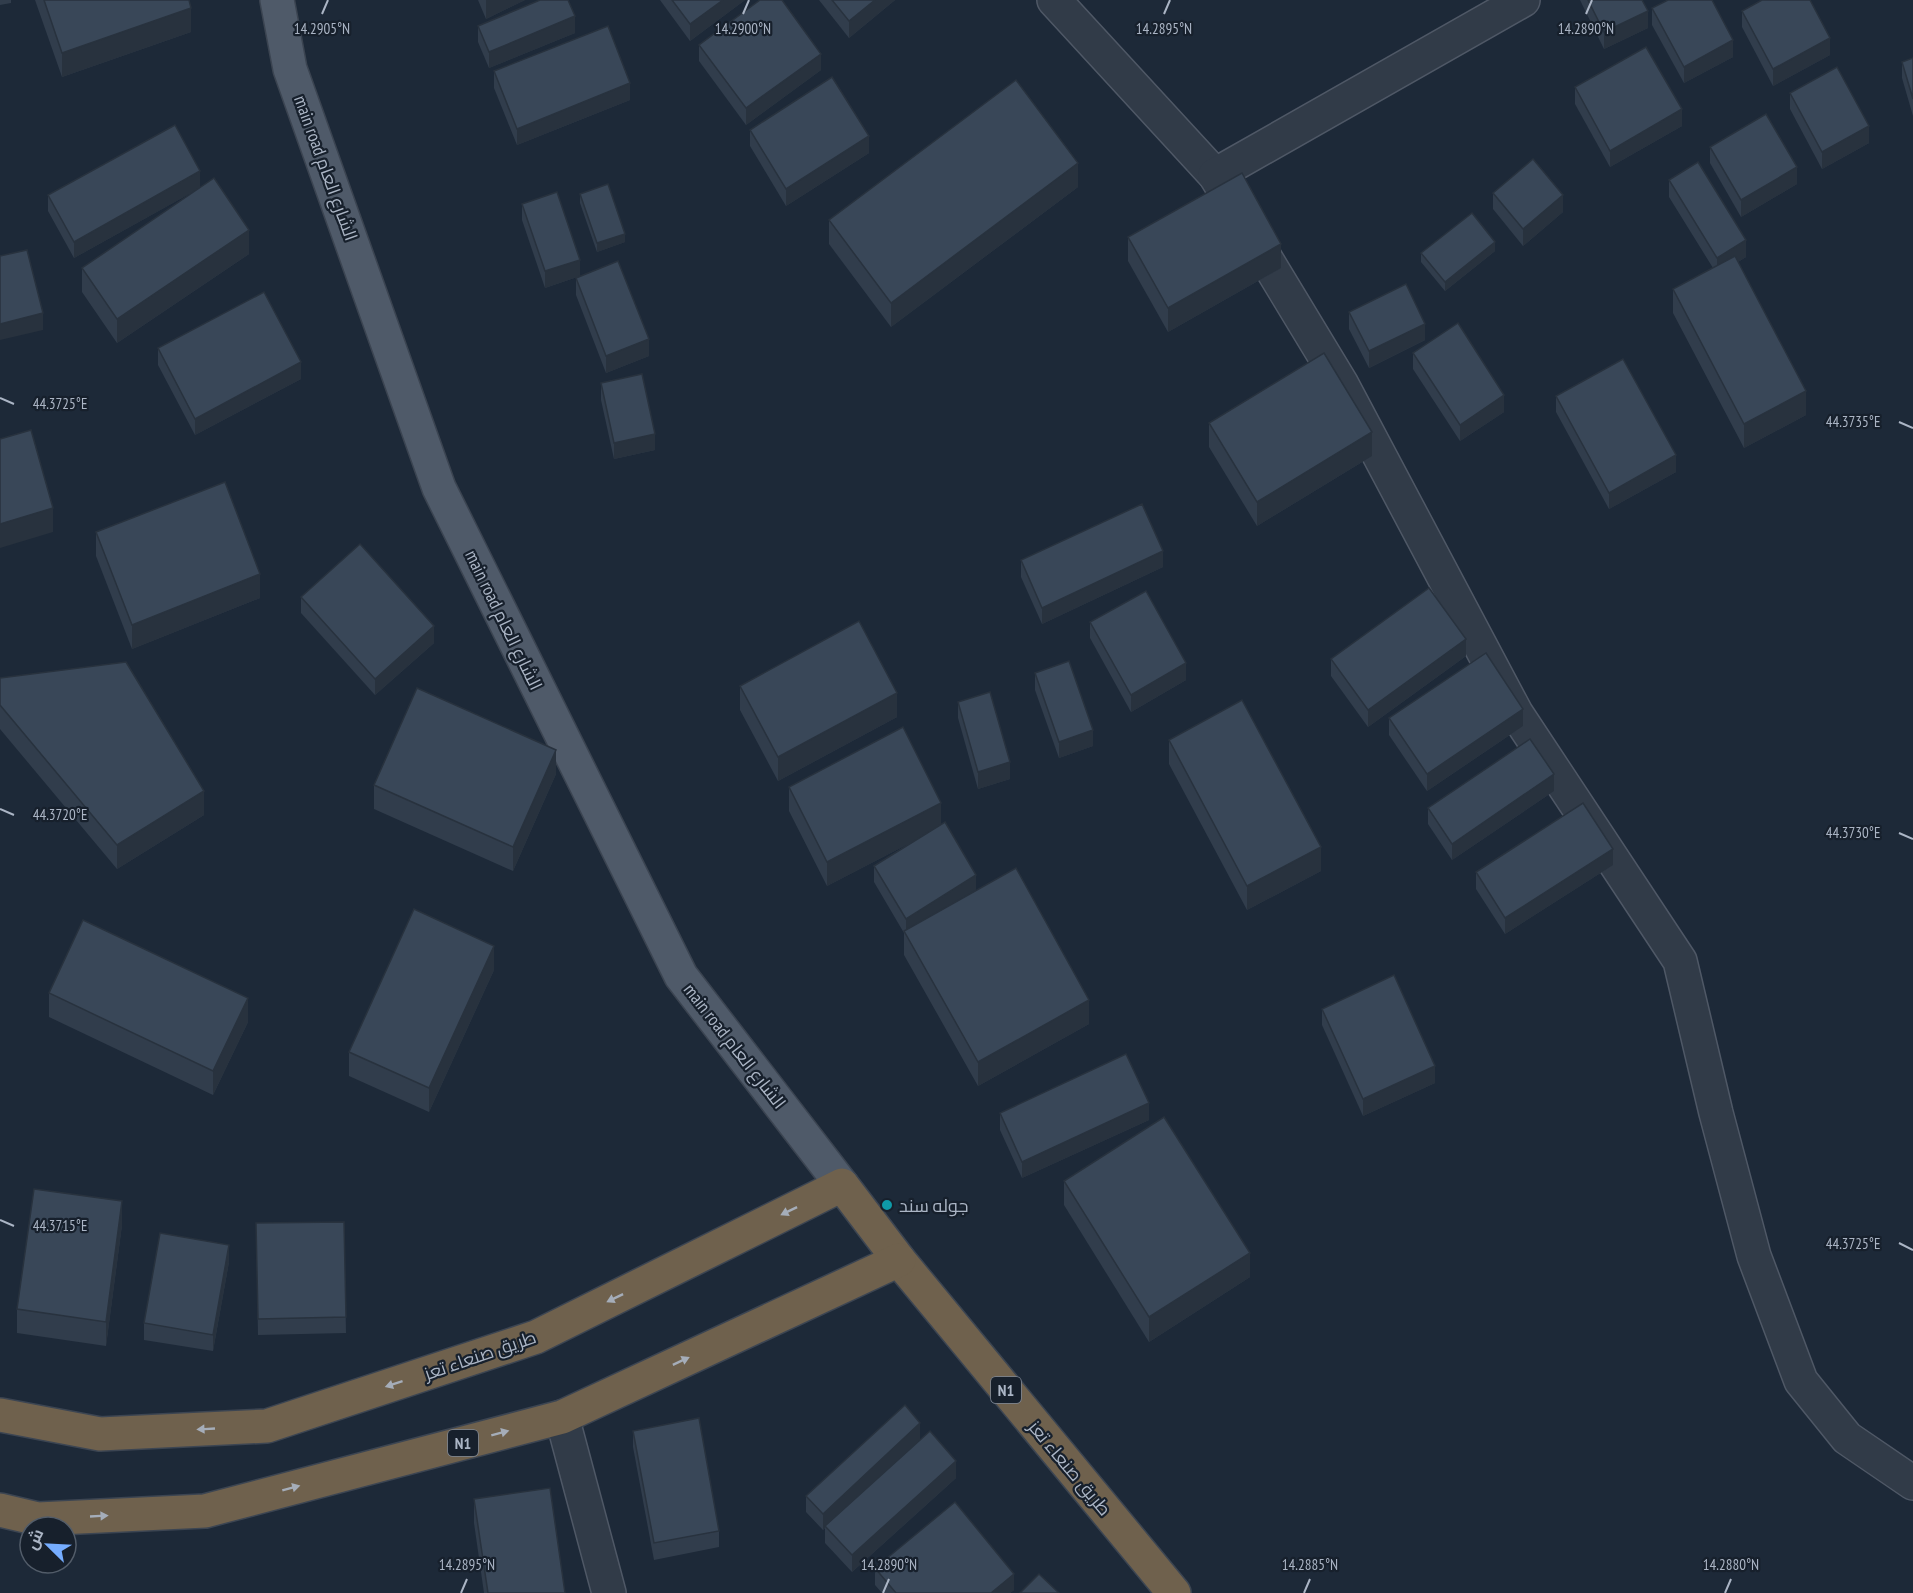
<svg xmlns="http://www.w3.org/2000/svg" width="1913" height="1593" font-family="'PT Sans Narrow',Cairo,sans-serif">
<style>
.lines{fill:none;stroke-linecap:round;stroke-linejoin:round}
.street-casing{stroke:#4f5866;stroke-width:36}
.primary-casing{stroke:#3b4451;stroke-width:36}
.highway-casing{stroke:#3c4552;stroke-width:36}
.street{stroke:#313b48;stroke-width:33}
.primary{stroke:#4f5a69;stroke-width:33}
.highway{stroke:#6f614d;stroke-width:33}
.wall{fill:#313d4c}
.shaded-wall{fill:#28323e}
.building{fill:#394758;stroke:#28323e;stroke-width:1.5}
.oneway{fill:#a5adb9}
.ticks{fill:none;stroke:#abb5c5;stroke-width:2}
.culture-dot{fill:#0f9aa8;stroke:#17202c;stroke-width:2}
.labels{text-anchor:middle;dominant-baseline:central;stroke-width:4.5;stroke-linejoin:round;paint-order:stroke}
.shield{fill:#17202c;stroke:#7f8897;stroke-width:1.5}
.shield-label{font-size:16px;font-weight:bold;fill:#abb5c5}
.street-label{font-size:18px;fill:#abb5c5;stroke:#17202c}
.poi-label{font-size:18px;fill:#abb5c5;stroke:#17202c;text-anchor:start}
.ticks-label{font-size:15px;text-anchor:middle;fill:#abb5c5;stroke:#17202c;stroke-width:4.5;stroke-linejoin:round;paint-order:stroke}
</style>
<rect width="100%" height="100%" fill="#1d2938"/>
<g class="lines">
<!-- street casing -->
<g class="street-casing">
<g id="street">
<polyline points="1054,0 1215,175 1341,383 1516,713 1680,961 1716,1113 1754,1256 1801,1381 1847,1438 1913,1483"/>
<polyline points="1215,175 1523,0"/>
<polyline points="562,1417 609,1593"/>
</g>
</g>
<!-- primary casing -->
<g class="primary-casing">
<polyline id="primary" points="277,0 290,69 439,488 681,976 842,1185"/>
</g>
<!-- highway casing -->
<g class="highway-casing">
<g id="highway">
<polyline points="0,1415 100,1434 267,1426 536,1337 842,1185 899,1260 1174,1593"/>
<polyline points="0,1510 38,1519 205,1511 562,1417 899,1260"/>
</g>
</g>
<!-- street -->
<use href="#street" class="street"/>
<!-- primary -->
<use href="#primary" class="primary"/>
<!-- highway -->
<use href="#highway" class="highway"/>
</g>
<!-- wall -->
<g class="wall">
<polygon points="0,0 11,0 11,3 0,5"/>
<polygon points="35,0 189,0 191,32 62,77"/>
<polygon points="478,0 525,0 486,19"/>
<polygon points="660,0 745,0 690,41"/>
<polygon points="819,0 895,0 849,38"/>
<polygon points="1580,0 1642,0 1648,28 1604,49"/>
<polygon points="1652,8 1733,57 1684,83 1652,25"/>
<polygon points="1742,11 1830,55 1773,86 1742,27"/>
<polygon points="478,26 575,33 489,68 478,42"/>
<polygon points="699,45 821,70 746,125 699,61"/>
<polygon points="1913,58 1913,116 1902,78 1902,62"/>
<polygon points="494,71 630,100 517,145 494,88"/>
<polygon points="1575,87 1682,126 1610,167 1575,104"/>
<polygon points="1790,93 1869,143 1822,169 1790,109"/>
<polygon points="750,130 869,153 786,206 750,146"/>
<polygon points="1710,147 1797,184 1741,217 1710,163"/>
<polygon points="1669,180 1746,257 1738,262 1806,415 1744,448 1673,313 1673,289 1713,268 1669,197"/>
<polygon points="1078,187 891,327 829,244 829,220"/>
<polygon points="200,188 249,254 117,343 82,292 82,268 198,189 74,258 48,211 48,195"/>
<polygon points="1493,193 1563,212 1523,246 1493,209"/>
<polygon points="580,194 625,242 597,252 580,203"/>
<polygon points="522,204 580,276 545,288 522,220"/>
<polygon points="1128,237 1281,268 1168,332 1128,261"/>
<polygon points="1495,251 1445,291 1421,262 1421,253"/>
<polygon points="576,278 649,356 606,373 576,295"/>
<polygon points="1349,312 1425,340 1369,368 1349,329"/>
<polygon points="158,348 301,379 195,435 158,365"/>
<polygon points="1413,353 1504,412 1460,441 1413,369"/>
<polygon points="601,383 655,450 614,459 601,400"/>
<polygon points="1556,396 1676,472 1609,509 1556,412"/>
<polygon points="1209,423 1372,456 1257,526 1209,447"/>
<polygon points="96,532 260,598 132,649 96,556"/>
<polygon points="1021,560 1163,567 1042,624 1021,577"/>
<polygon points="301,597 434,643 375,695 301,613"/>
<polygon points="1090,622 1186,680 1131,712 1090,638"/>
<polygon points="1466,656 1368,727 1331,676 1331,659"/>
<polygon points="1035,673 1093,746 1059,758 1035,690"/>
<polygon points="0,678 204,815 117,869 0,729"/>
<polygon points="740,686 897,717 778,781 740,710"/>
<polygon points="958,702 1010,779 978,789 958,718"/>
<polygon points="1389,718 1523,726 1427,791 1389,735"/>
<polygon points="1169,740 1321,871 1247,910 1169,764"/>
<polygon points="556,774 513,871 374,809 374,785"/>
<polygon points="789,787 941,824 976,890 1089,1024 978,1086 904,955 904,933 874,882 874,866 910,843 827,886 789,811"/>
<polygon points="1554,791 1452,860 1428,824 1428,808"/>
<polygon points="1613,865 1505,934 1476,889 1476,872"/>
<polygon points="494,970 429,1112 349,1076 349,1052"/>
<polygon points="49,993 248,1022 213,1095 49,1017"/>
<polygon points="1322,1009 1435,1083 1363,1116 1322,1025"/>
<polygon points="1000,1113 1149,1120 1022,1178 1000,1130"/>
<polygon points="1064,1181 1250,1277 1149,1342 1064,1205"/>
<polygon points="344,1222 346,1333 258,1335 256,1223"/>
<polygon points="122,1225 106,1346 17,1333 17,1309"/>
<polygon points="229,1262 213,1351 144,1340 144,1323"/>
<polygon points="633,1431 719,1531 719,1547 654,1560 633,1447"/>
<polygon points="920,1439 956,1478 852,1572 825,1543 825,1528 823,1530 806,1512 806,1496"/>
<polygon points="474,1499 565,1593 484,1593 474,1523"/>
<polygon points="875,1568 1014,1590 1010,1593 882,1593 875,1585"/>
</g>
<!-- shaded-wall -->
<g class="shaded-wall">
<polygon points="486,0 525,0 486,19"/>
<polygon points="723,0 745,0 690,41 690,24"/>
<polygon points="875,0 895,0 849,38 849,21"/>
<polygon points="191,8 191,32 62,77 62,53"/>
<polygon points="1648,11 1648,28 1604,49 1604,32"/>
<polygon points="575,16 575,33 489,68 489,52"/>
<polygon points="1830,38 1830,55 1773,86 1773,69"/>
<polygon points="1733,40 1733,57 1684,83 1684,67"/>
<polygon points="821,54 821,70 746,125 746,108"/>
<polygon points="630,83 630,100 517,145 517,129"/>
<polygon points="1682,109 1682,126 1610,167 1610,151"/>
<polygon points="1869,126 1869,143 1822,169 1822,152"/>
<polygon points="869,136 869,153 786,206 786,189"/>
<polygon points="1078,163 1078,187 891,327 891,303"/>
<polygon points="1797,167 1797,184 1741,217 1741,200"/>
<polygon points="200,171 200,188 74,258 74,242"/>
<polygon points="1563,195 1563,212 1523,246 1523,229"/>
<polygon points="249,230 249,254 117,343 117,319"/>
<polygon points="625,234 625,242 597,252 597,243"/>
<polygon points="1746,240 1746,257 1717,275 1717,258"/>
<polygon points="1495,242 1495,251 1445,291 1445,282"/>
<polygon points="1281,244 1281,268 1168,332 1168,308"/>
<polygon points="580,260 580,276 545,288 545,271"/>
<polygon points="43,313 43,330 0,340 0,324"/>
<polygon points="1425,324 1425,340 1369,368 1369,351"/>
<polygon points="649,339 649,356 606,373 606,356"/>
<polygon points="301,362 301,379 195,435 195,419"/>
<polygon points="1806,391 1806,415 1744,448 1744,424"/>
<polygon points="1504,395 1504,412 1460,441 1460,425"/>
<polygon points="1372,432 1372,456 1257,526 1257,502"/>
<polygon points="655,434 655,450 614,459 614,443"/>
<polygon points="1676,455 1676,472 1609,509 1609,493"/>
<polygon points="53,508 53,532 0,548 0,524"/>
<polygon points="1163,551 1163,567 1042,624 1042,608"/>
<polygon points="260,574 260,598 132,649 132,625"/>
<polygon points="434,626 434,643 375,695 375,679"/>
<polygon points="1466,639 1466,656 1368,727 1368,710"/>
<polygon points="1186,663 1186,680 1131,712 1131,695"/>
<polygon points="897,693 897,717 778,781 778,757"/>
<polygon points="1523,709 1523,726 1427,791 1427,774"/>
<polygon points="1093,730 1093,746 1059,758 1059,742"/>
<polygon points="556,750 556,774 513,871 513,847"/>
<polygon points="1010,762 1010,779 978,789 978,772"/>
<polygon points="1554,774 1554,791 1452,860 1452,844"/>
<polygon points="204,791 204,815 117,869 117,845"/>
<polygon points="941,803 941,827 827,886 827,862"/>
<polygon points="1321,847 1321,871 1247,910 1247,886"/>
<polygon points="1613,849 1613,865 1505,934 1505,918"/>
<polygon points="976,875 976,892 906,935 906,919"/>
<polygon points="494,946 494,970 429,1112 429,1088"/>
<polygon points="248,998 248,1022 213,1095 213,1071"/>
<polygon points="1089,1000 1089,1024 978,1086 978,1062"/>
<polygon points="1435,1066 1435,1083 1363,1116 1363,1099"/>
<polygon points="1149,1103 1149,1120 1022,1178 1022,1162"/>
<polygon points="122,1201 122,1225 106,1346 106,1322"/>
<polygon points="229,1245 229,1262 213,1351 213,1335"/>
<polygon points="1250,1253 1250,1277 1149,1342 1149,1317"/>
<polygon points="920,1423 920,1440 825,1526 825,1528 823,1530 823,1514"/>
<polygon points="956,1461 956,1478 852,1572 852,1555"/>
<polygon points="1014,1574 1014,1590 1010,1593 991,1593"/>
</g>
<!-- building -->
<g class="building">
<polygon points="44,0 189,0 191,8 62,53"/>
<polygon points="540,0 568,0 575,16 489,52 478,26"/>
<polygon points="672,0 723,0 690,24"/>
<polygon points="760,0 782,0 821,54 746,108 699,45"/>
<polygon points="832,0 875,0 849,21"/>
<polygon points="1588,0 1642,0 1648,11 1604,32"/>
<polygon points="1668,0 1712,0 1733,40 1684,67 1652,8"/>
<polygon points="1762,0 1810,0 1830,38 1773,69 1742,11"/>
<polygon points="608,26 630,83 517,129 494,71"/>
<polygon points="1646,47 1682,109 1610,151 1575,87"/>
<polygon points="1913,58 1913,99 1902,62"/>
<polygon points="1837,67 1869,126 1822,152 1790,93"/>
<polygon points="832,77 869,136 786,189 750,130"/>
<polygon points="1016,80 1078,163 891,303 829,220"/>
<polygon points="1766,114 1797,167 1741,200 1710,147"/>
<polygon points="175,125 200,171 74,242 48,195"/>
<polygon points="1533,159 1563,195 1523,229 1493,193"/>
<polygon points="1698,162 1746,240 1717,258 1669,180"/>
<polygon points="1242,173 1281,244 1168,308 1128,237"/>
<polygon points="214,178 249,230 117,319 82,268"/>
<polygon points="608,184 625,234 597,243 580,194"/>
<polygon points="557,192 580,260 545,271 522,204"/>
<polygon points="1472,213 1495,242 1445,282 1421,253"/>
<polygon points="27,250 43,313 0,324 0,256"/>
<polygon points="1735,256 1806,391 1744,424 1673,289"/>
<polygon points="618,261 649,339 606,356 576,278"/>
<polygon points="1406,284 1425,324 1369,351 1349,312"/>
<polygon points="264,292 301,362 195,419 158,348"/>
<polygon points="1458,323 1504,395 1460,425 1413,353"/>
<polygon points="1324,353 1372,432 1257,502 1209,423"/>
<polygon points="1623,359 1676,455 1609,493 1556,396"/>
<polygon points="642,374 655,434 614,443 601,383"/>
<polygon points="31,430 53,508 0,524 0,439"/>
<polygon points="225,482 260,574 132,625 96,532"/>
<polygon points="1142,504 1163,551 1042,608 1021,560"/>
<polygon points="360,544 434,626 375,679 301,597"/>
<polygon points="1429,588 1466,639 1368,710 1331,659"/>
<polygon points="1146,591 1186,663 1131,695 1090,622"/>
<polygon points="859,621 897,693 778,757 740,686"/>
<polygon points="1486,653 1523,709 1427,774 1389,718"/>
<polygon points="1069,661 1093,730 1059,742 1035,673"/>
<polygon points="126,662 204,791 117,845 0,705 0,678"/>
<polygon points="417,688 556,750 513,847 374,785"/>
<polygon points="990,692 1010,762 978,772 958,702"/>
<polygon points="1242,700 1321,847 1247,886 1169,740"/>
<polygon points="903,727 941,803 827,862 789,787"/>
<polygon points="1530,739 1554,774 1452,844 1428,808"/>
<polygon points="1583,803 1613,849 1505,918 1476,872"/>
<polygon points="945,822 976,875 906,919 874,866"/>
<polygon points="1016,868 1089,1000 978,1062 904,931"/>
<polygon points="414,909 494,946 429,1088 349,1052"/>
<polygon points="83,920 248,998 213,1071 49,993"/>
<polygon points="1394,975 1435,1066 1363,1099 1322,1009"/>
<polygon points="1126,1054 1149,1103 1022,1162 1000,1113"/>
<polygon points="1164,1117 1250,1253 1149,1317 1064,1181"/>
<polygon points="34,1189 122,1201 106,1322 17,1309"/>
<polygon points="344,1222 346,1317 258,1319 256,1223"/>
<polygon points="160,1233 229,1245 213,1335 144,1323"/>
<polygon points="905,1405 920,1423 823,1514 806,1496"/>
<polygon points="699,1418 719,1531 654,1543 633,1431"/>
<polygon points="930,1431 956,1461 852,1555 825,1526"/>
<polygon points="550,1488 565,1593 488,1593 474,1499"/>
<polygon points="955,1502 1014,1574 991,1593 896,1593 875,1568"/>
<polygon points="1039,1574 1059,1593 1020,1593"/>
</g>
<!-- one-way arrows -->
<defs><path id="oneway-solid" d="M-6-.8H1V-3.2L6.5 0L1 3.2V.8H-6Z" transform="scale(1.5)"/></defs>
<g class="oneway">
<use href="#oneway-solid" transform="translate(789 1211) rotate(154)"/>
<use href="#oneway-solid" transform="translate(615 1298) rotate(154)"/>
<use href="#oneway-solid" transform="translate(681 1361) rotate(-25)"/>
<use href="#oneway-solid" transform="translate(394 1384) rotate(162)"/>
<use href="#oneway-solid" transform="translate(206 1429) rotate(177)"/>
<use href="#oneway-solid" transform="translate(500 1433) rotate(-15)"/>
<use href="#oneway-solid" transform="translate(291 1488) rotate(-15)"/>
<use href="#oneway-solid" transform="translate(99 1516) rotate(-3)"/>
</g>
<!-- ticks -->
<path class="ticks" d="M322,14L328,0M743,14L749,0M1164,14L1170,0M1586,14L1592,0M0,398L14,404M1899,422L1913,428M0,809L14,815M1899,833L1913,839M0,1220L14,1226M1899,1243L1913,1250M461,1593L467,1579M883,1593L889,1579M1304,1593L1310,1579M1725,1593L1731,1579"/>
<!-- markers -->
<circle class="culture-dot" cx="887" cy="1205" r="6"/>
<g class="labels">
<!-- shield labels -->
<g class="shield">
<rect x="991" y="1377" width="30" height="26" rx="4.5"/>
<rect x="448" y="1430" width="30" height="26" rx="4.5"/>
</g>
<g class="shield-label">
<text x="1006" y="1390">N1</text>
<text x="463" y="1443">N1</text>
</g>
<!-- street labels -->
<g class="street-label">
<text transform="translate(326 168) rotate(70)">main road الشارع العام</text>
<text transform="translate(504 620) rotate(64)">main road الشارع العام</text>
<text transform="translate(735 1046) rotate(52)">main road الشارع العام</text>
<text transform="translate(480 1355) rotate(-19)">طريق صنعاء تعز</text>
<text transform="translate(1070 1468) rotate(50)">طريق صنعاء تعز</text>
</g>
<!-- poi labels -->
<g class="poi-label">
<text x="899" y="1205">جوله سند</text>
</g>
</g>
<g class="ticks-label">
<text x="743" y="34">14.2900°N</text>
<text x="1164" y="34">14.2895°N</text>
<text x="1586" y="34">14.2890°N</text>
<text x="322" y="34">14.2905°N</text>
<text x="60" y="409">44.3725°E</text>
<text x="1853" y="427">44.3735°E</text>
<text x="60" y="820">44.3720°E</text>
<text x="1853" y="838">44.3730°E</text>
<text x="60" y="1231">44.3715°E</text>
<text x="1853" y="1249">44.3725°E</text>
<text x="1731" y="1570">14.2880°N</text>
<text x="467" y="1570">14.2895°N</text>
<text x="889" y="1570">14.2890°N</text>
<text x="1310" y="1570">14.2885°N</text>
</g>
<!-- north arrow -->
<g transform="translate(48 1545) rotate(294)"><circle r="28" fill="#17202c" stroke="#525c69" stroke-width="1.5"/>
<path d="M0-4.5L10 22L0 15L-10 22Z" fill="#76adff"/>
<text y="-9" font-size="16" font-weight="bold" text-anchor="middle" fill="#abb5c5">ش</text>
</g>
</svg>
